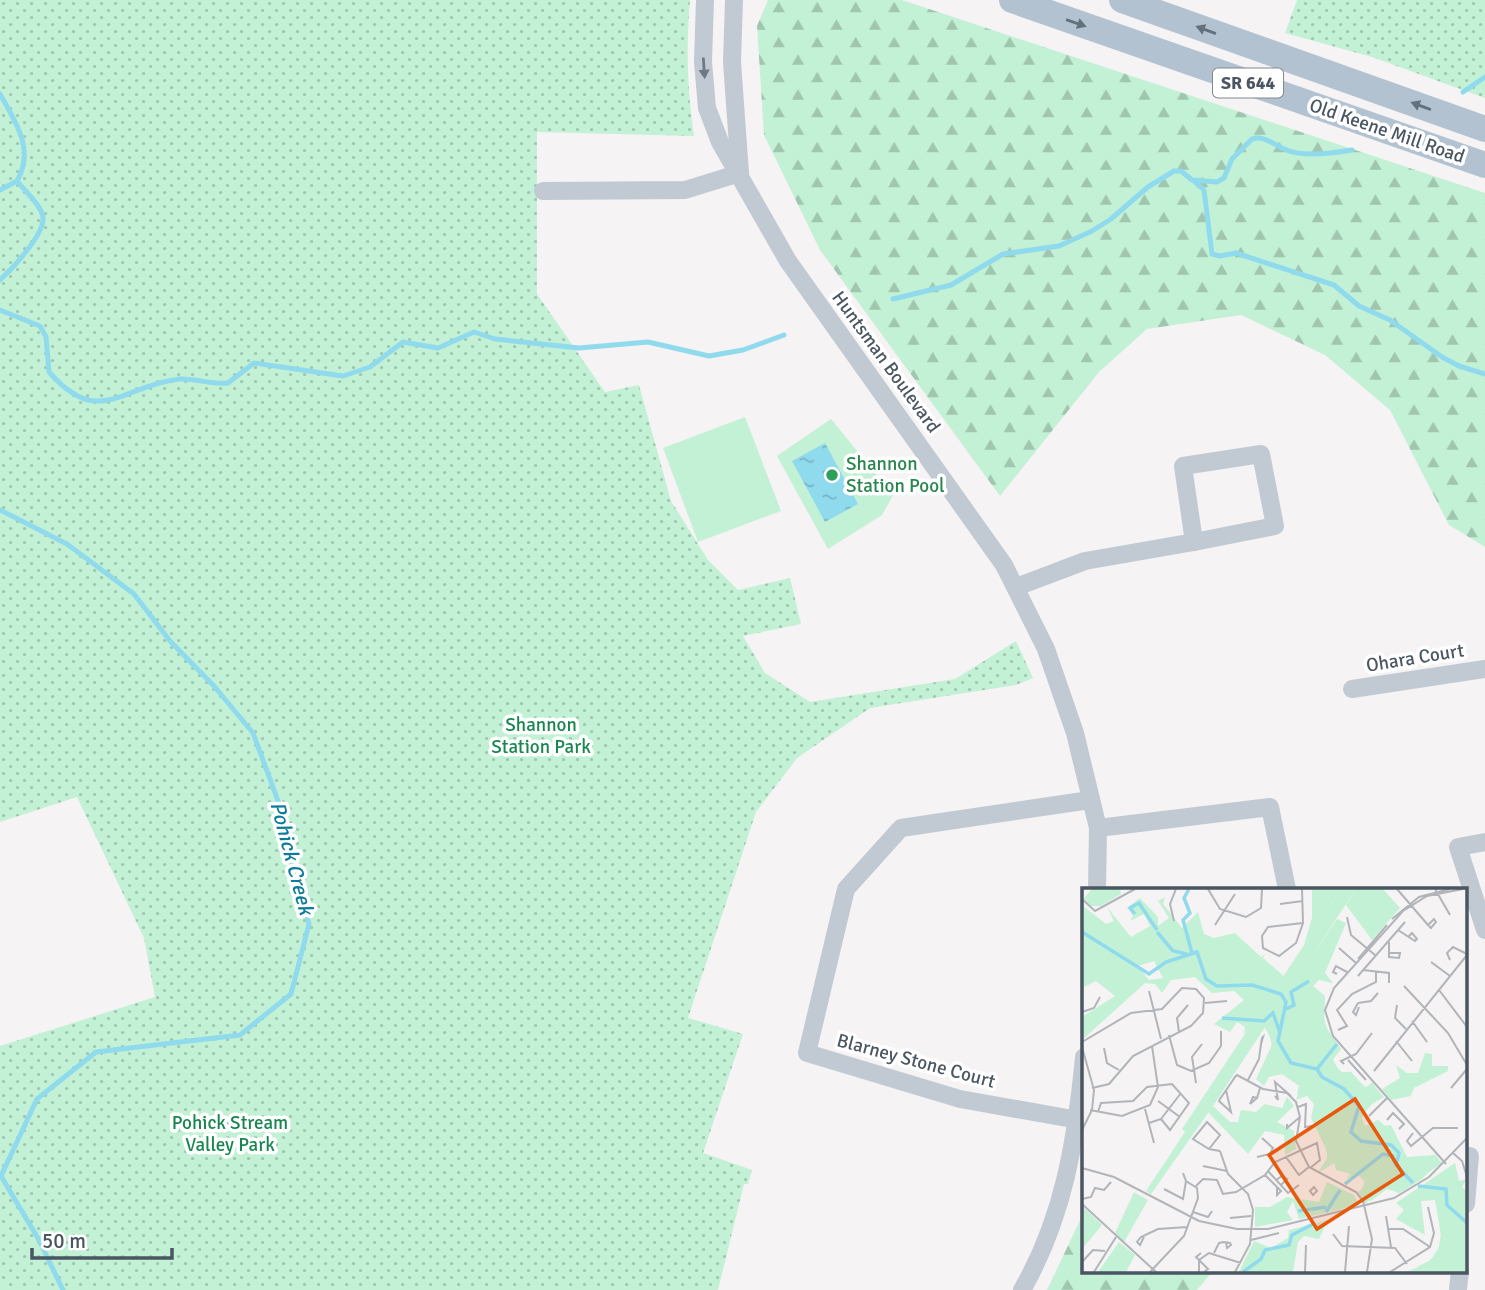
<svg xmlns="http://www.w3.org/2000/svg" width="1485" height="1290" font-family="Signika,sans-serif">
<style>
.forest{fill:url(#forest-firs)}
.park{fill:url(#park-dots)}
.pitch{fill:#c3f1d5}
.water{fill:url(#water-ripples)}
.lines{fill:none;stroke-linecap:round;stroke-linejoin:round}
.stream{stroke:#90daee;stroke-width:5}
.minor{stroke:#c1cad2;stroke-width:18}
.primary{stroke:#b3c2d1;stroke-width:26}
.oneway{fill:#64717d}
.oneway2{fill:#6e7983}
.leisure-dot{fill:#2e9e5b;stroke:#fff;stroke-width:2.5}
.labels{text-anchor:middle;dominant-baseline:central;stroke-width:7;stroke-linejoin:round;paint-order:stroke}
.shield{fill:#fff;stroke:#808990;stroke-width:2}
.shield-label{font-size:18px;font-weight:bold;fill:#4a5661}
.street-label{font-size:19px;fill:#4a5661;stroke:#fff}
.leisure-label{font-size:19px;fill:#27864d;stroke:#fff;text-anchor:start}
.park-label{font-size:19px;fill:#17864f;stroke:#fff}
.water-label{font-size:21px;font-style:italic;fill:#0c7c9b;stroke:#fff}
.inset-river{fill:none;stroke:#90daee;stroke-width:3.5}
.inset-road{fill:none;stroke:#b1b4b9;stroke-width:2}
.view{fill:#e8590c;fill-opacity:0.15;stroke:#e8590c;stroke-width:3.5}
.inset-edge{fill:none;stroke:#4a5661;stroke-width:3.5}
</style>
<defs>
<pattern id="forest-firs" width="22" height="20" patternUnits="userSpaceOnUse" patternTransform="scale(1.75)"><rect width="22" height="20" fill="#c3f1d5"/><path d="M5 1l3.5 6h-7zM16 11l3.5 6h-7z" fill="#a0c6b0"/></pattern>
<pattern id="park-dots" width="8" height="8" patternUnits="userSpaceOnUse" patternTransform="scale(1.75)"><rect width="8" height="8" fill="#c3f1d5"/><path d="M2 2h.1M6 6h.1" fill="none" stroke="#a0c6b0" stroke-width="1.8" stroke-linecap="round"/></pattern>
<pattern id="water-ripples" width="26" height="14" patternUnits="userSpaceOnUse" patternTransform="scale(1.75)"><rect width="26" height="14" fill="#90daee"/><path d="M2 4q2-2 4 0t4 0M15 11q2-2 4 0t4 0" fill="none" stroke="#78b4c4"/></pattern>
</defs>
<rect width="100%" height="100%" fill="#f5f3f3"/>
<!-- forest -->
<g class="forest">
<polygon points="768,0 902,0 1485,193 1485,547 1449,525 1390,410 1325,355 1241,315 1147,329 1099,372 1000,496 820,250 764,135 757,26"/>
<polygon points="1084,1212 1084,1271 1213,1271 1197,1290 1047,1290"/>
</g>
<!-- park -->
<g class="park">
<path d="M0,0H690C686,46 687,90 694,136L537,132V294L605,392L639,385L671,501L708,560L738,590L790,578L801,624L743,636L765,673L810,702L955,679L1016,641L1033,678L1016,685L870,708L797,758L756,812L688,1018L743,1034L703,1153L752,1170L748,1184H744L718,1290H0V1046L155,997L144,938L77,797L0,822Z"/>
<polygon points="1297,0 1485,0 1485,98 1372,57 1285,33"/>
</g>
<!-- pitch -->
<g class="pitch">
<polygon points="745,417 781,511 698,542 663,448"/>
<polygon points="831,419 893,495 882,515 828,549 777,456"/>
</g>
<!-- water -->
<polygon class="water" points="825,443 858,504 825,522 792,461"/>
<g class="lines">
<!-- stream -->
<g class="stream">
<polyline points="1463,92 1485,77"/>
<path d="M0,94C16,123 35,149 17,181L0,190"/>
<polyline points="1195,182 1204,190 1212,254 1220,256 1236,253 1334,285 1359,306 1390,320 1442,357 1459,366 1485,374"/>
<path d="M0,280C12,269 45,234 43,217C41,205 24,190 17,181"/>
<path d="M893,299L951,285L1003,254L1059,246L1092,231L1111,219L1148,187L1174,171H1181L1192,180L1217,182L1224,178L1232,159L1252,139C1264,135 1273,144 1284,149C1304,158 1331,153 1352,150"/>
<path d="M0,310L40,326L46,337L49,372C99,429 121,386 179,379C195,378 212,385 228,383L254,363L343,376L370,367L403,342L438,348L474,332L495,339L579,348L648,342L709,356L743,350L784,335"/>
<polyline points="0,510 67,544 134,594 170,641 214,686 253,733 281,809 309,924 291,994 240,1035 96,1052 37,1099 1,1176 39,1240 63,1290"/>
</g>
<!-- minor -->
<g class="minor">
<polyline points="705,0 703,62 707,108 720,142 788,261 1004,565 1046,649 1075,733 1098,828 1097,889"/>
<polyline points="734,0 732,62 740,173"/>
<polyline points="543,191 685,190 740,173"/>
<polygon points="1261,454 1275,526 1194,542 1183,466"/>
<polyline points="1016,587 1085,561 1194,542"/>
<polyline points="1352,689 1485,669"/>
<polyline points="1098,828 1270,807 1287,889"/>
<polyline points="1485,842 1458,847 1485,930"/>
<polyline points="1084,1121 960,1099 807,1053 846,889 901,828 1090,800"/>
<polyline points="1466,1204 1470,1156"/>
<polyline points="1458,1289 1460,1271"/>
<path d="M1022,1290C1064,1217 1076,1140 1084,1057"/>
</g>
<!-- primary -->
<g class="primary">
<polyline points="1012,0 1485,165"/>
<polyline points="1122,0 1485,129"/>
</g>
</g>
<!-- one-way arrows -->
<defs><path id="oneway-solid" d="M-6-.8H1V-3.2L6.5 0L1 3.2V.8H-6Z" transform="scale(1.75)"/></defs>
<g class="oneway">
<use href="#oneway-solid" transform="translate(1076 23) rotate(19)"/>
<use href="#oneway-solid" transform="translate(1206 30) rotate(-160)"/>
<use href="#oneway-solid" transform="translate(1421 106) rotate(-160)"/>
</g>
<use class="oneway2" href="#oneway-solid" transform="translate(704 68) rotate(86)"/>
<!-- markers -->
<circle class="leisure-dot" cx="832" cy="475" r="7"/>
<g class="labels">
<!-- shield labels -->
<rect class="shield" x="1213" y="68.5" width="70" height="29" rx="5"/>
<g class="shield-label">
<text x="1248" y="83">SR 644</text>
</g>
<!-- street labels -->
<g class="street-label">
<text transform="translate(1387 131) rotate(19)">Old Keene Mill Road</text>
<text transform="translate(886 362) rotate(54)">Huntsman Boulevard</text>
<text transform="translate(1415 658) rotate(-9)">Ohara Court</text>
<text transform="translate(916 1061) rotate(15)">Blarney Stone Court</text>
</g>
<!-- leisure labels -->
<g class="leisure-label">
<text x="846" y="464">Shannon<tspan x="846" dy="22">Station Pool</tspan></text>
</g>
<!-- park labels -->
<g class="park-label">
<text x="541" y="725">Shannon<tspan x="541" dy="22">Station Park</tspan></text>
<text x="230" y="1123">Pohick Stream<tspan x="230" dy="22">Valley Park</tspan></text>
</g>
<!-- water labels -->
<g class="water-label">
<text transform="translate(292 858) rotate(75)">Pohick Creek</text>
</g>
</g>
<!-- overview -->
<g transform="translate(1082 888)">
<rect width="385" height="385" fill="#f5f3f3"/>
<path d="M259,1H274L131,218L69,306L64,303L103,244L100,241ZM52,304L66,312L42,354L33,345Z" fill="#c3f1d5"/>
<path d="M10,1H38L39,6L19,18H7L2,10ZM230,1H259L222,57L230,30ZM274,1H301L318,20L290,52L264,17ZM255,31L264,35L243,85L251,95L237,92L231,98L243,108L241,127L246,144L259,161L250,173L259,184H269L283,199L290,196L302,209L285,219L280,230L283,238L296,232L302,238L309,237L325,269L353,267L360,275L317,305L305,301L289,313L279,302L283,294L278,288L282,285L264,291L275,280L246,273L235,210L215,206L217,198L200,186L187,189L182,198L174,191L191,155L182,138ZM343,165L350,166V178H366V183L332,200L329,208L309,212L300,201L318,190L314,177L325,185H336ZM205,209L212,218L195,234L212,243L214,261L203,267L202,247L183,243L166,266L126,224L131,218L148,234H156L159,222L174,224L183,216L200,220ZM373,275L377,293L385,291L380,299L385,303V384L335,379L349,372L360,354L353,312L339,313L343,347L314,331L322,322L314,315ZM245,294L272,307L277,317L217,331L211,313L205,324L211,332L173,339V319H188L205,309L237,314Z" fill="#c3f1d5"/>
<path d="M83,9L81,16L100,40L116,24L122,46L132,50L153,45L179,69L183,66L181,70L235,117L243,110L242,136L259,161L251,171L255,180L282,202L290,194L298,206L275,234L287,242L296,232L307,241L319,273L347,272L353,266L357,273L340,291L321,303L310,294L283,316L276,304L285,298L279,289L254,282L252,275L236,285L247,267L229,230L232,216L225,208L214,212L219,198L195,183L186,139L175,131L162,146L163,139L155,134L148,144L132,136L162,112L152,103L130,105L113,89L89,92L80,105L73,96L63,95L0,152V129L33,108L14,93L2,99L1,108L0,17L24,36L32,33L25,19L49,49L68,38L62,26L48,33L51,28L46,19L58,10L76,29V38L87,30L76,13ZM72,73L81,90L67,92L56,78ZM373,275L376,297L385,291L377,301L385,307V384H324L344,376L356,364L360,340L352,307L365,303L361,298L342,300ZM0,318L20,337L0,361ZM246,332L237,351L222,348L216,354L211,384H157L172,353L189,360L206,350L207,342ZM37,354L53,367L44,384H16Z" fill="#c3f1d5" fill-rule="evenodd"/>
<path class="inset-river" d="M107,1L102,10L108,25L101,32L110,65M53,26L48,20L57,15L75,42M0,44L67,86L84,74L115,64L124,91L135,98L170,97L199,106L204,114L196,153L209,175L235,181L240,189L262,201L277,218L269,244L279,253L309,257L317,265L314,277L331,295M75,44L91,63L105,66M204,121L212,117L209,104L227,93M140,130L182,133L191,125L198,145M235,181L255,156M263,296L301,266L311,268L313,276M336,298L364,301L365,317L385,335M216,323L244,319M244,324L258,302M161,384L179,371L183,362L207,357L210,347L233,335"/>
<path class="inset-road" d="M126,1L138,21L164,29L179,20L180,1M220,1L221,35L214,55L197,68L181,60L180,48L186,39L221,35M315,1L346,37M353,1L368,27M0,11L13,23L53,1M198,16L221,13M265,29L269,47L293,67M310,31L337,9L368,1M352,31L354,34L349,40L346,37ZM92,33L88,16L94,1M133,37L153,6M316,42L333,53L335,51L330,45L327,48M307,54V69L317,70L318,65H307M257,60L274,75M276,71L305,37M368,72L365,65L371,59L385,66M349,74L368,88M281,82L307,85V95M255,86L251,84L254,78L265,84M276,88L323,34M322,98L366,145L385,177M357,102L385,139M67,103L79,151M123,115L145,113M276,115L271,124L274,127L277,119M276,115L289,113L296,105M315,117L313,130L324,141M0,124L12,120L18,109M330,133L345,154M256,142L265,138L255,122L270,106L294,94V84M97,144L95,130L106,117M87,147L95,177L109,183L127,175L139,158V143M314,153L330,173M0,154L49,125L80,121L100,100L114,101L122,110L121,125L109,138L51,168L27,196L10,200M0,159L12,202L10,222L0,242M22,160L25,175L37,182M266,172L284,192M262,176L259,173L274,166L290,145M292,183L385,67M166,192L177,171L179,156L180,150L181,149L179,156M114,195L110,169L120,156M369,200L385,181M144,202L149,224L137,213L138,211L149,195L153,189L155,187L181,201L205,205L214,214L218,229L214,253L227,279L274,304L281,313L290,351L285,384M193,208L196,212L193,194L209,208M175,210L168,216L171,209L175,210L178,200M76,213L98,229M216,219L224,216L223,239L230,238M63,221L72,255M8,222L40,228L68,217L76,199L70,158M16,224L19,215L51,213L65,199L90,196L107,215L88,242L79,231M287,228L305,210M305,232L311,225L322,236L317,241M67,235L79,231L99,205M205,236V240L218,229M331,245L325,253L329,258L351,240H376M127,261L138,247L125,234L111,251L127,261L138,263M138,263L146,286L166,306L171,322L168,356L153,384M371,265L380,273L385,289M175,269L188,266L191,260L180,250M204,269L217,287L227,279M364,276L251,148L243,122L252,100L321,23L345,8L381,1M121,278L145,283M0,280L32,289L117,333L155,341H186L312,310L347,289L385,250M186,283L206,305L217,297M183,287L199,303L195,307V299M194,292L200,288L205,291L199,297M114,298L121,291L135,292L141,306L154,304L183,287L193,274L235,255L238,272L228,280M232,299L235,303L231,307L228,303ZM82,301L101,311L104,293M0,311L9,309L13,300L22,302L29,294M0,316L74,384M111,324L126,329L130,323M304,328L309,359M148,330L169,328M307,341H321L348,359M251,346L260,358L313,360L325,376M62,349L58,357L55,354L59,349L76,341L105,339M169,352L197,345M119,365L114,369L126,381L122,384M132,365L137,355L142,354L148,355L149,357L145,360L144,354M0,374L11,362L23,363M12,384L34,349M68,384L102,348L116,310L115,300L104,293L101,285M117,384V372L127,365L159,375M223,384L224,357M263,384L267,338M308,384L348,359L352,345L346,319"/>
<path class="view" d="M273,211L321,286L235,341L187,267Z"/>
<rect width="385" height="385" class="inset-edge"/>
</g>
<!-- scale -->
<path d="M32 1248v10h140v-10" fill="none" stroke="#4a5661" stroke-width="3.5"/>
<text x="42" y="1248" font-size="21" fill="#4a5661" stroke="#ffffff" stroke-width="5" paint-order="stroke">50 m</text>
</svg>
